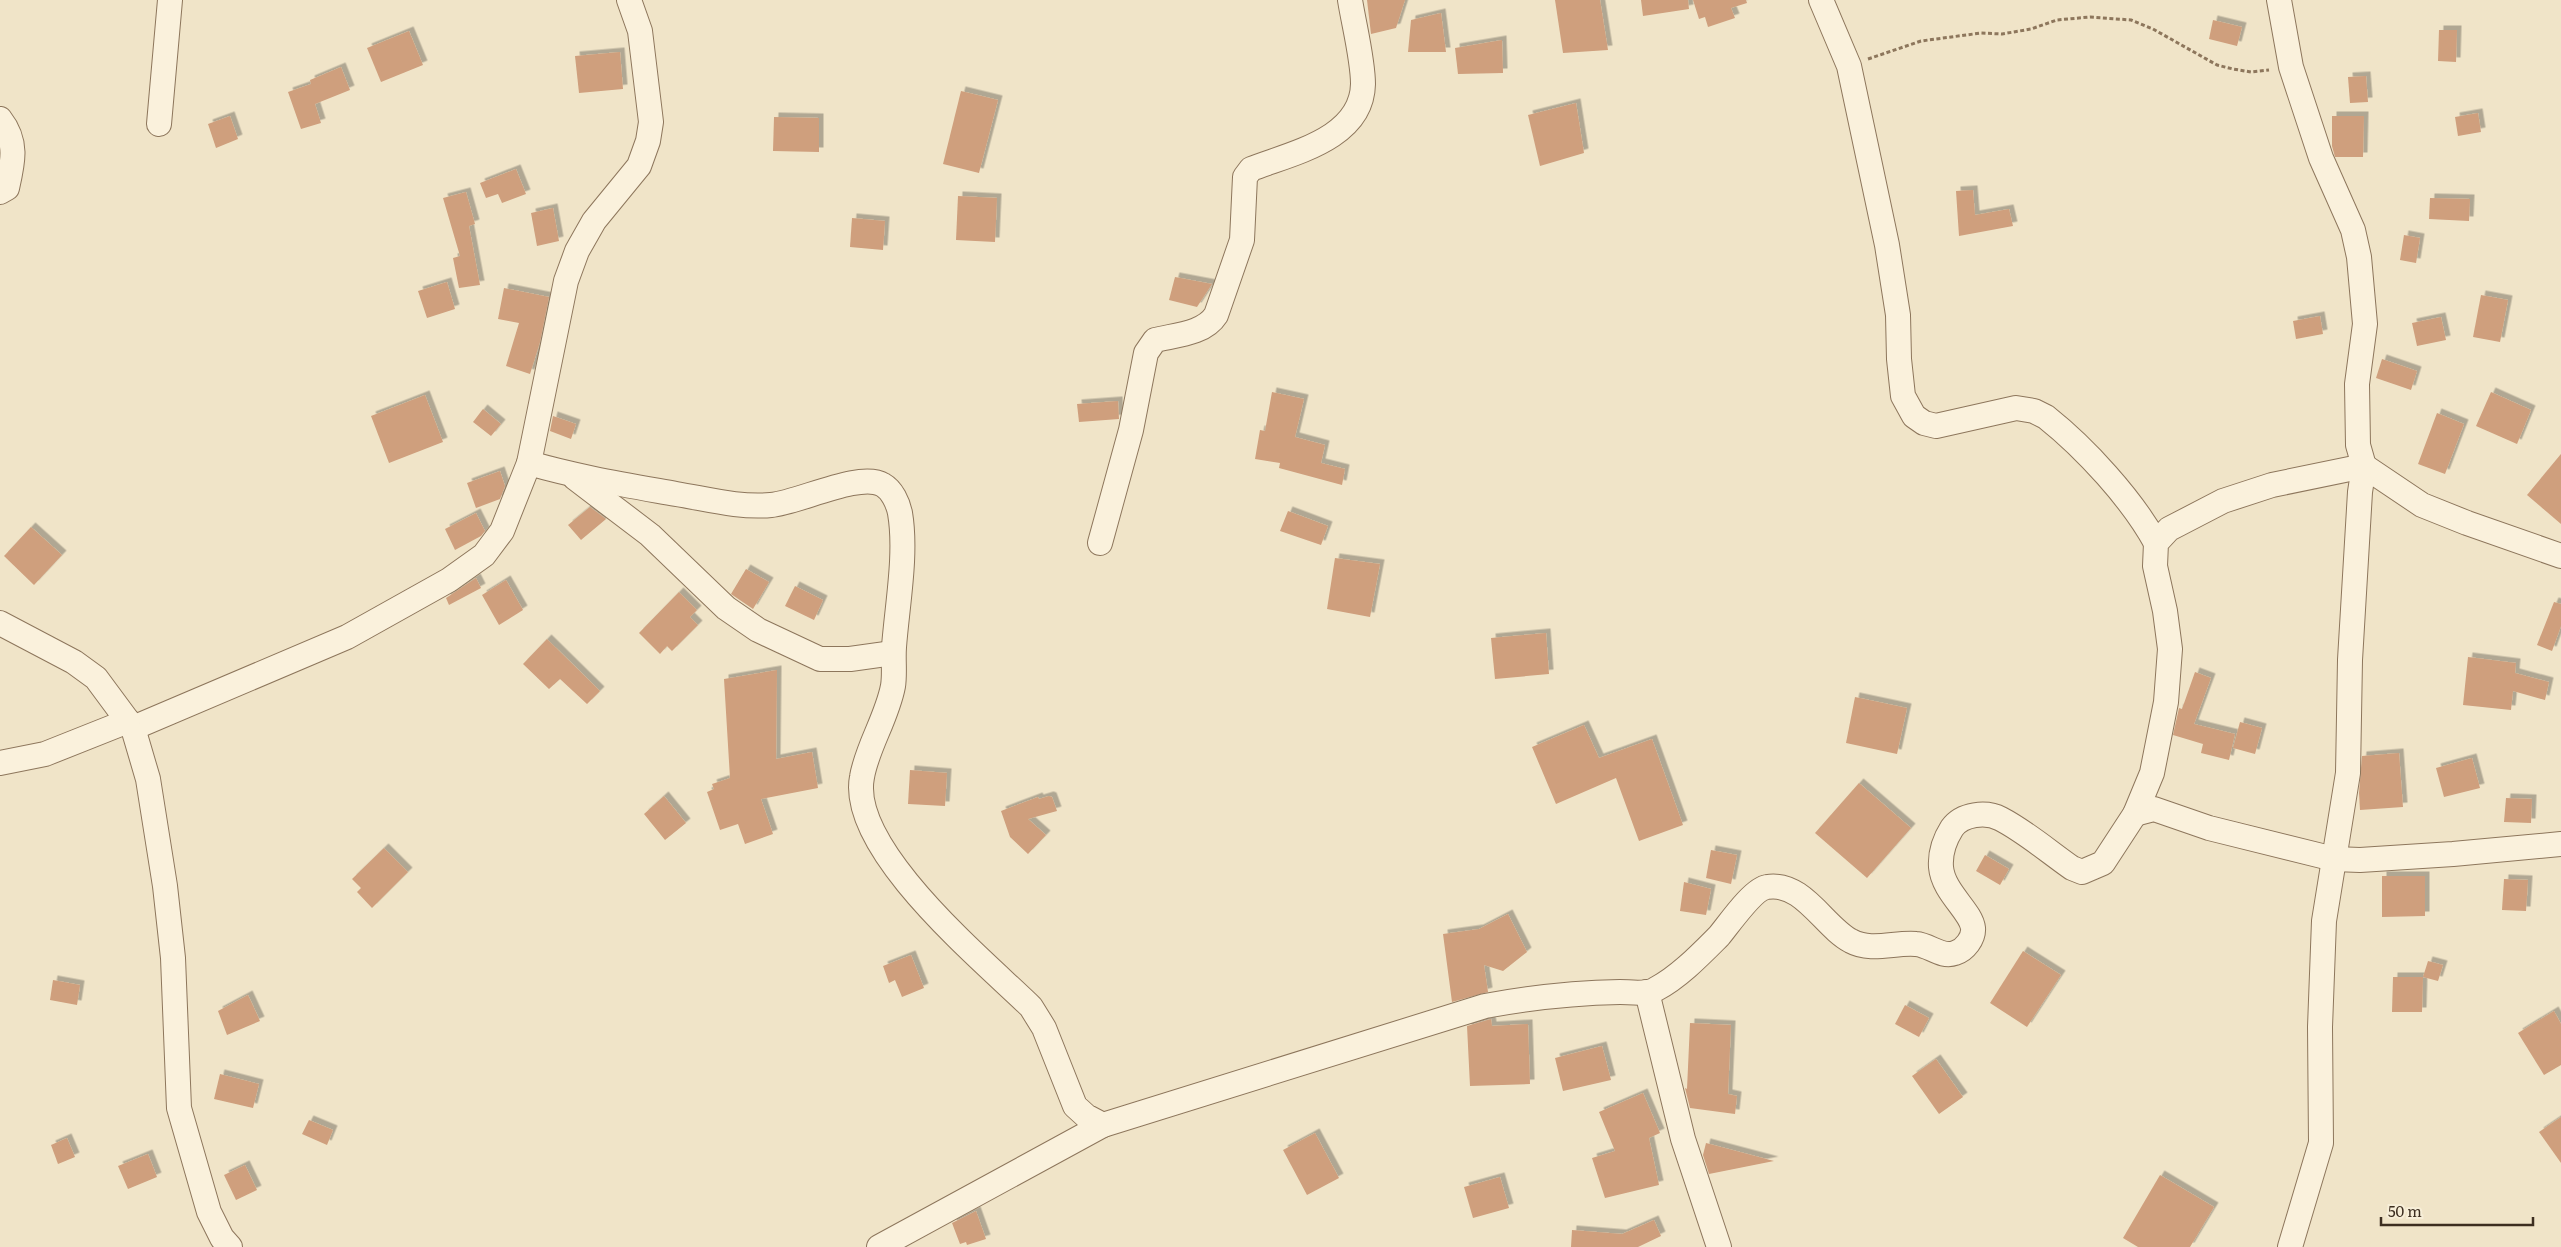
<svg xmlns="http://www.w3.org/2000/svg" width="2561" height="1247" font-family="Literata,serif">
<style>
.building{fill:#cf9f7d;filter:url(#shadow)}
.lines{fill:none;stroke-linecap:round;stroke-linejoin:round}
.minor-casing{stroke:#8d765c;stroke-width:26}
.path{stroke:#8d765c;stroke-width:3;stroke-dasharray:4 2.5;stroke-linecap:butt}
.minor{stroke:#faf1dc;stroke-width:24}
</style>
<defs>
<filter id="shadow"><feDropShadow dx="4.5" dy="-4.5" stdDeviation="0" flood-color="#0004"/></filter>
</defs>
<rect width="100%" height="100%" fill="#f0e4c8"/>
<!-- building -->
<g class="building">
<polygon points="1367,0 1405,0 1396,28 1371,34"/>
<polygon points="1555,0 1600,0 1608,50 1563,53"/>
<polygon points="1641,0 1688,0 1689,9 1643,16"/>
<polygon points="1693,0 1746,0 1747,3 1731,8 1735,18 1708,27 1705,17 1699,19"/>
<polygon points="1441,13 1446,52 1408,52 1411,20"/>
<polygon points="2213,20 2242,27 2237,46 2209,39"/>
<polygon points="2439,30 2457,30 2456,62 2438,61"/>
<polygon points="409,31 423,65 381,82 367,48"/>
<polygon points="1502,40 1503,73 1458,74 1455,48"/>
<polygon points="620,52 623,89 579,93 575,56"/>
<polygon points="341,67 350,90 315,104 321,123 301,129 288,92 311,84 310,80"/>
<polygon points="2366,76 2368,102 2350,103 2348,77"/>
<polygon points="961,91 998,100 979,173 943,164"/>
<polygon points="1576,103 1584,153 1540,166 1528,115"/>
<polygon points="2478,113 2481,132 2458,136 2455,117"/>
<polygon points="230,116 238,139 216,148 208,124"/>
<polygon points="2332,116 2364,116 2363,157 2335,157 2332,146"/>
<polygon points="774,117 819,118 819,152 773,151"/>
<polygon points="516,169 526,194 502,203 498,194 486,198 480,183"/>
<polygon points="1973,190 1975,215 2009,209 2013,226 1959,236 1956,191"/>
<polygon points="466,192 475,224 469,226 480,285 459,288 453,258 460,256 443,198"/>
<polygon points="958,196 997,198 995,242 956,240"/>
<polygon points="2430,198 2470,199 2469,221 2429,219"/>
<polygon points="553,208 559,241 537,246 531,213"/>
<polygon points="852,218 885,221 883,250 850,247"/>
<polygon points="2404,235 2420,238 2416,263 2400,260"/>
<polygon points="1175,277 1212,284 1197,307 1169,300"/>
<polygon points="447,282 455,309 427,318 418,291"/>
<polygon points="504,288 549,297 540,342 530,374 506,366 519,323 498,319"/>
<polygon points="2481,295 2508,300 2500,342 2473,337"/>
<polygon points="2320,316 2323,334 2296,339 2293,321"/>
<polygon points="2441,317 2446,340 2417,346 2412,323"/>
<polygon points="2382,359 2417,371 2411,390 2376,378"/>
<polygon points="1272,392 1304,399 1295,437 1325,445 1321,463 1345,469 1342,485 1279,468 1280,463 1255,459 1260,430 1265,431"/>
<polygon points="2491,392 2531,410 2517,444 2476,426"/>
<polygon points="425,395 443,442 389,463 371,416"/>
<polygon points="1118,401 1119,419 1079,422 1077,404"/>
<polygon points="483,409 501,424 491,436 473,422"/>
<polygon points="2437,413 2464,424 2445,474 2418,464"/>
<polygon points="553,416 576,424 571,439 550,431"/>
<polygon points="2561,454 2561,524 2527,495"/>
<polygon points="500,471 505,486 500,499 476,508 467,483"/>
<polygon points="590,507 606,519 581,540 568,525"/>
<polygon points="1288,511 1328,526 1321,545 1280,531"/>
<polygon points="476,513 485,531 481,536 455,550 445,529"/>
<polygon points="31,527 62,555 34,585 4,556"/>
<polygon points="1335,558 1380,564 1370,617 1327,609"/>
<polygon points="746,569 769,582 753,609 731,594"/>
<polygon points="476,578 481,588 449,605 446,598"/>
<polygon points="506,580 523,610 499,625 482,595"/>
<polygon points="795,586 823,600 814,620 785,606"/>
<polygon points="679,592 697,610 690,617 698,625 672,651 667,646 660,654 639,633"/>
<polygon points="2554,602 2561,604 2561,626 2552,651 2537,645"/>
<polygon points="1546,633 1549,674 1495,679 1491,638"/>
<polygon points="547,639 600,691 587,704 560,679 549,689 523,664"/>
<polygon points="2468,657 2516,663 2515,673 2549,682 2545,700 2513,691 2511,710 2463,705"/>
<polygon points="777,670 776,759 812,752 818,788 761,799 773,834 745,844 738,824 720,830 707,792 714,789 712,784 730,778 724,679"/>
<polygon points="2195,672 2211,678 2194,724 2235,734 2229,760 2201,753 2203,744 2173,735 2179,708 2182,709"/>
<polygon points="1855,697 1907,708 1897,754 1846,743"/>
<polygon points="2240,722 2262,728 2255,754 2233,748"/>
<polygon points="1584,725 1599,758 1652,739 1683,825 1639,841 1616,778 1556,804 1532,747"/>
<polygon points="2399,753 2403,807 2360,810 2359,793 2362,756"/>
<polygon points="2472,758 2480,788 2444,797 2436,768"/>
<polygon points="910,770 947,773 945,806 908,804"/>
<polygon points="1859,783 1911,828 1867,878 1815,833"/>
<polygon points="664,796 686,823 665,840 644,814"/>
<polygon points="1049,796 1052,797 1057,811 1028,819 1046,835 1028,854 1010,837 1001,811 1038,797 1039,799"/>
<polygon points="2506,798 2532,799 2531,823 2504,822"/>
<polygon points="384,848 408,872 372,908 357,892 361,888 352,879"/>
<polygon points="1711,850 1737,855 1731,884 1706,878"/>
<polygon points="1985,855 2009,869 2000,885 1976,871"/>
<polygon points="2382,876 2425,876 2425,916 2382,917"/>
<polygon points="2504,879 2528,880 2526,911 2502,910"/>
<polygon points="1684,882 1711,889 1706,915 1680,911"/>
<polygon points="1508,914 1527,952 1503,971 1484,965 1488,992 1452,1002 1443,934 1479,929"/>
<polygon points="2023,951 2061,975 2027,1027 1990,1003"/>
<polygon points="911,955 924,988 902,997 895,980 889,983 883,966"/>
<polygon points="2428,961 2443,965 2438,981 2423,977"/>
<polygon points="2393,977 2423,977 2422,1012 2392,1012"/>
<polygon points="53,980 80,985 77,1005 50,1000"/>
<polygon points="248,995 260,1021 227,1035 218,1011"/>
<polygon points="1905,1005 1929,1018 1919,1037 1895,1024"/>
<polygon points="2554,1011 2561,1024 2561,1065 2544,1075 2518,1033"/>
<polygon points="1491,1019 1492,1026 1528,1024 1530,1084 1470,1086 1467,1026"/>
<polygon points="1690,1023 1731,1025 1728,1094 1737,1096 1735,1114 1690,1108 1685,1088 1687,1089"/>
<polygon points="1602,1046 1611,1080 1563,1091 1555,1058"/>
<polygon points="1936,1059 1963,1097 1939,1114 1912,1076"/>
<polygon points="220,1074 259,1084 253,1108 214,1099"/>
<polygon points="1643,1093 1660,1133 1649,1138 1659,1185 1605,1198 1592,1158 1615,1151 1599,1112"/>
<polygon points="2561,1117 2561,1163 2539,1132"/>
<polygon points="309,1120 333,1130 327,1145 302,1134"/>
<polygon points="1315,1133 1339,1178 1307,1195 1283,1150"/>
<polygon points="67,1138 75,1157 58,1164 51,1145"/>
<polygon points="1706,1143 1774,1161 1709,1174 1703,1155"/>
<polygon points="148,1154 157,1177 128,1189 118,1166"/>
<polygon points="245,1165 257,1190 236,1200 224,1175"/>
<polygon points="2160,1175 2214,1207 2190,1247 2138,1247 2123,1238"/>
<polygon points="1500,1177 1509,1208 1473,1218 1464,1187"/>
<polygon points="976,1211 986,1239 967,1245 966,1242 960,1244 952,1223"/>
<polygon points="1654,1220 1661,1236 1638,1247 1571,1247 1572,1230 1622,1234"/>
</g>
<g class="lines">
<!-- minor casing -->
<g class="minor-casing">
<g id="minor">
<path d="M1821,0L1849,66L1887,245L1898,315L1899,359L1903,396L1914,416L1924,423L1936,426L2016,408L2034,411L2046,417C2085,448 2132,499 2156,543"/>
<polyline points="2279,0 2291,67 2321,158 2353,230 2359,257 2365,324 2357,384 2358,445 2364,466 2360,492 2350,660 2348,773 2324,921 2320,1027 2321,1143 2290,1247"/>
<path d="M0,119C18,142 13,162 7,188L0,192"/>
<polyline points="159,124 170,0"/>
<path d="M529,463C577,477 626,485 676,494C707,499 739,508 771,505C798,503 860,471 883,485C892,490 898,503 900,513C907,554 897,606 894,647C893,660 895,674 893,686C887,718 867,747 862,777C848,849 983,960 1031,1007L1044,1028L1075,1106L1086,1116L1103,1125L1485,1006C1533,997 1571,993 1620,992C1630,992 1647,995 1656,989C1679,977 1701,954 1719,936C1729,924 1753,889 1767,887C1803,881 1824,927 1851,941C1871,952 1895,942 1916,944C1930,945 1941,958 1955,953C1965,950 1974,938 1973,928C1971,911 1943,892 1941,867C1940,853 1945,839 1952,828C1962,814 1986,811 2001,819C2026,832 2049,852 2072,868L2082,872L2103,863L2135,814L2152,773L2166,702L2170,649L2165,611L2155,566L2156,543L2169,529L2223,501L2272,485L2364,466L2422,505L2467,523L2561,556"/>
<polyline points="575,478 650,535 726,608 758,630 820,659 850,659 893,653"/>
<path d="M1100,543L1131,430L1146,353L1155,340C1175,335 1204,334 1216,315L1242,240L1245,177L1251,169C1292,153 1362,139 1363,84C1363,60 1354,25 1350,0"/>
<polyline points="0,623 74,662 96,678 133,728 148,779 165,886 173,958 179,1108 209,1212 222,1238 230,1247"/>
<polyline points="133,728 347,637 449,580 484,555 502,531 529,463 566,281 577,251 594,221 639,166 648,141 651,122 640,31 629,0"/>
<polyline points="0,763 45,754 128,721"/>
<polyline points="2135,814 2154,809 2209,828 2334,859 2360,860 2453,854 2561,844"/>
<polyline points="1647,992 1683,1139 1719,1247"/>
<polyline points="879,1247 1103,1125"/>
</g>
</g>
<!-- path -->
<polyline class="path" points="1868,59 1921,41 1981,33 2002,34 2031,29 2057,20 2090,17 2131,20 2153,29 2217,65 2233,69 2251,72 2269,70"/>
<!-- minor -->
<use href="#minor" class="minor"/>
</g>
<!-- scale -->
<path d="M2381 1217v8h152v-8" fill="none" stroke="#3d2e20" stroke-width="2.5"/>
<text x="2388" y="1217" font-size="15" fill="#3d2e20" stroke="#f7eed8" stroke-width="4" paint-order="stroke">50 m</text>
</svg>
